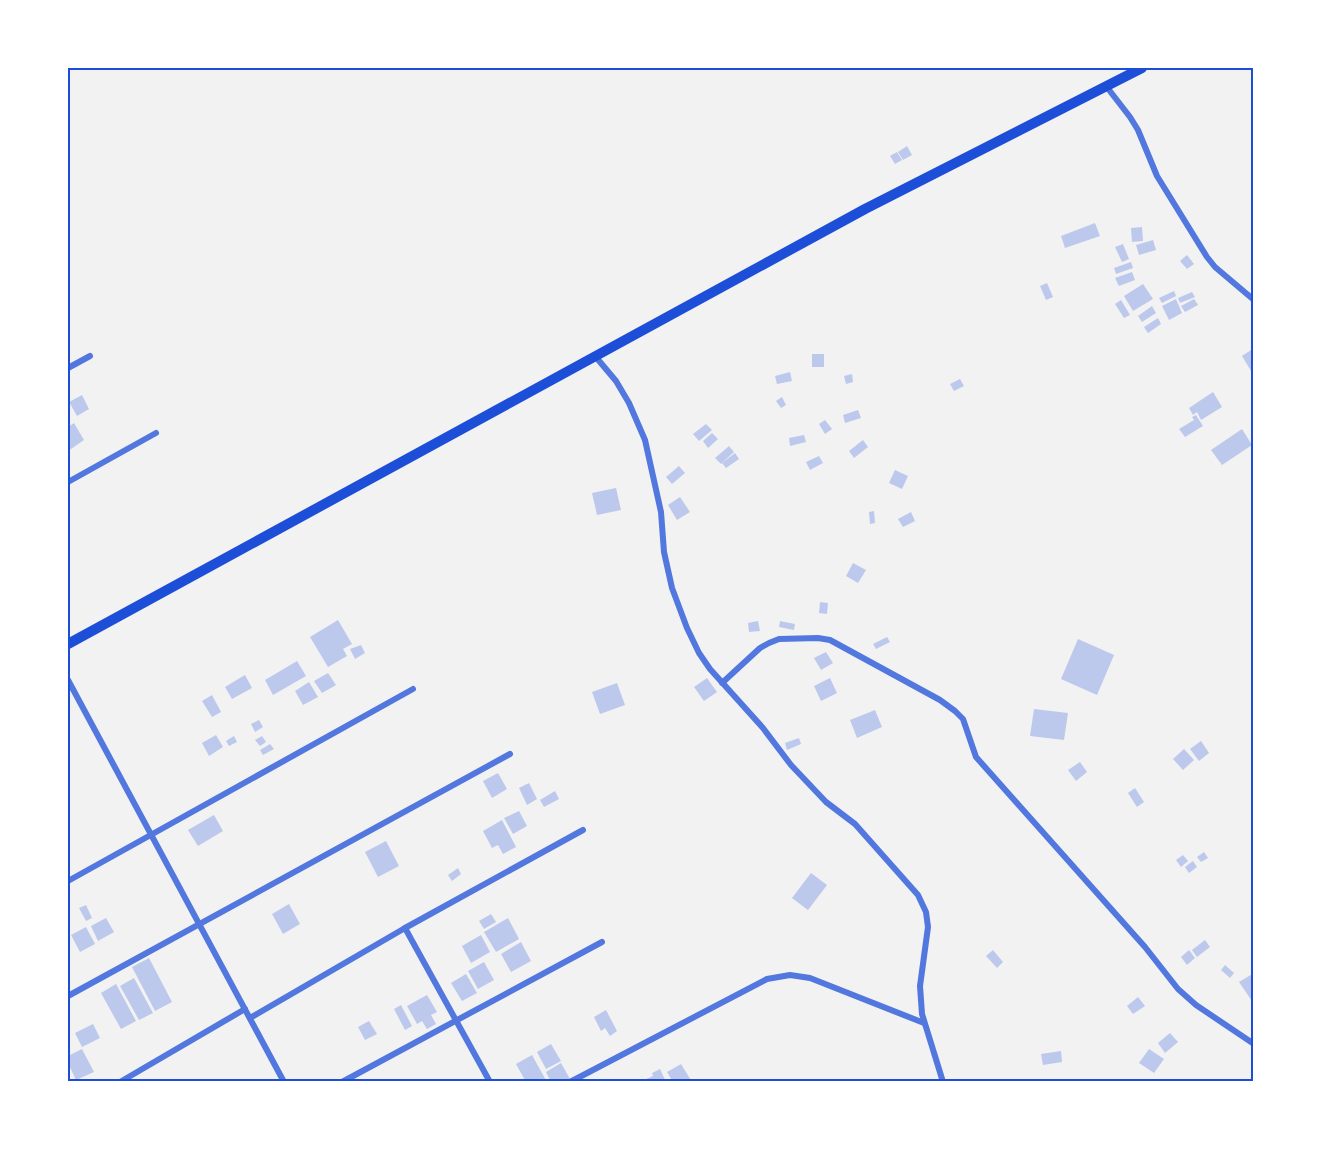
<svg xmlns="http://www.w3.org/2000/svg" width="1321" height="1149" font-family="'PT Sans',sans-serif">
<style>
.building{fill:#bdc9ec}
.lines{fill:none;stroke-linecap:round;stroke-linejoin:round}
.minor{stroke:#5277de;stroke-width:6}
.secondary{stroke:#1d4ed8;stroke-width:10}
.neatline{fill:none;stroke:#1d4ed8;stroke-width:2}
</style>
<rect width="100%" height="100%" fill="#f2f2f2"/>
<!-- building -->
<g class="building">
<polygon points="907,146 912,155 903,160 898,152"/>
<polygon points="897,152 902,160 895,164 890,156"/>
<polygon points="1095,223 1100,236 1065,248 1061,236"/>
<polygon points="1142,227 1143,241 1132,242 1131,228"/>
<polygon points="1153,240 1156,250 1139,255 1136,245"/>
<polygon points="1123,244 1129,259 1122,262 1115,247"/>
<polygon points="1187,255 1194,264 1187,269 1180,261"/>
<polygon points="1131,262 1133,268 1116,274 1114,268"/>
<polygon points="1132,272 1135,280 1119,286 1115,278"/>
<polygon points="1047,283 1053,297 1046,300 1040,286"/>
<polygon points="1143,284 1153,299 1133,311 1124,296"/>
<polygon points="1174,291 1176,296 1162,303 1159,298"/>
<polygon points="1192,292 1195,297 1180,303 1178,298"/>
<polygon points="1176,299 1182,313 1169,320 1162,306"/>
<polygon points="1194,299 1198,305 1185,312 1181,306"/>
<polygon points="1121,300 1130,315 1124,318 1115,304"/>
<polygon points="1152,306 1156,313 1142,322 1138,316"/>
<polygon points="1158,318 1161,324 1148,333 1144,327"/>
<polygon points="1251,350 1254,353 1254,369 1251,371 1242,356"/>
<rect x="812" y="354" width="12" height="13"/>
<polygon points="790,372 792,381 777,384 775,376"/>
<polygon points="852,374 853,382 846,384 844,376"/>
<polygon points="960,379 964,386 954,391 950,384"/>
<polygon points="1213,392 1222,407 1201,420 1197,412 1193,415 1189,408"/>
<polygon points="82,395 89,409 77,416 69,402"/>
<polygon points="782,397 786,405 781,408 776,401"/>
<polygon points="858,410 861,418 845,423 843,415"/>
<polygon points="1196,415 1203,426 1185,437 1179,429 1194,420 1192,417"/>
<polygon points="825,420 832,429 825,434 819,424"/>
<polygon points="74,423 84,440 68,451 68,427"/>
<polygon points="706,424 712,430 699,441 693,434"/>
<polygon points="1242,429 1252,445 1222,465 1211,450"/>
<polygon points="712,433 718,439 708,448 703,441"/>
<polygon points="804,435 806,442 790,446 789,438"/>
<polygon points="863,440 868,447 854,458 849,451"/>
<polygon points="729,446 734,452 721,464 715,458"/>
<polygon points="735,453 739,459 726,468 722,463"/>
<polygon points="819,456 823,463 810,470 806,462"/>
<polygon points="679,466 685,473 672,484 666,477"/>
<polygon points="895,470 908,476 902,489 889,483"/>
<polygon points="616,488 621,510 597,515 592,493"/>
<polygon points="680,497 690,512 677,520 668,505"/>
<polygon points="874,511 875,523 870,524 869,512"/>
<polygon points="911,512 915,521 903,527 898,519"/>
<polygon points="853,563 866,570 858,583 846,576"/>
<polygon points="820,602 828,603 827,614 819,613"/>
<polygon points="338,620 352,644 343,649 347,656 328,667 310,637"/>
<polygon points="758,621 760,631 749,632 748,623"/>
<polygon points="780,621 795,624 794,630 779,627"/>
<polygon points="887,637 890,642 876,649 873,644"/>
<polygon points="1078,639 1114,655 1097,695 1061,679"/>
<polygon points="361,645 365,653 355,659 350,649"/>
<polygon points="826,652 833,663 821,670 814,658"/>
<polygon points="297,661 306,676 273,695 265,680"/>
<polygon points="328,673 336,685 322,693 314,681"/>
<polygon points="245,675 252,688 232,699 225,687"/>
<polygon points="707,678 717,692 704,701 694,687"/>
<polygon points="830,678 837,693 821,701 814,686"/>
<polygon points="309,682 318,697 303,705 295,691"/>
<polygon points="617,683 625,705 600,714 592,692"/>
<polygon points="212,695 221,712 212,717 202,701"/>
<polygon points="1034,709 1068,713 1064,740 1030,736"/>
<polygon points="875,710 882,727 857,738 850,720"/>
<polygon points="259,720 263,727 255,732 251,724"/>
<polygon points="216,735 223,747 209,756 202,743"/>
<polygon points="234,736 237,742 229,746 226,741"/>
<polygon points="262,736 266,742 260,746 255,740"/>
<polygon points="799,738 801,744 787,750 785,743"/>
<polygon points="1201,741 1209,753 1199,761 1190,749"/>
<polygon points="270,744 274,749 263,755 260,750"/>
<polygon points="1184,749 1194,760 1183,770 1173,759"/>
<polygon points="1080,762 1087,772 1076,781 1068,770"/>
<polygon points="498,773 507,789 492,798 483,781"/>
<polygon points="529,783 537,799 527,805 519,788"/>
<polygon points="1135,788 1144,802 1137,807 1128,793"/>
<polygon points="555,791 559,799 544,807 540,800"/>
<polygon points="519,811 527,826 513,834 504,818"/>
<polygon points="214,815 223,831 198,846 188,830"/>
<polygon points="502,820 516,847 503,854 498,845 492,848 483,831"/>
<polygon points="386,841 399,866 378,877 365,852"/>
<polygon points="1204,852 1208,858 1201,862 1197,857"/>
<polygon points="1183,855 1188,861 1181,867 1176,860"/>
<polygon points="1193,861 1197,867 1189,873 1185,867"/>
<polygon points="458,868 461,874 452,881 448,875"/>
<polygon points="811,873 827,885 808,910 792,898"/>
<polygon points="289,904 300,924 283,934 272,914"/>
<polygon points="86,905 92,918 86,921 79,908"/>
<polygon points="491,914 496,922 484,929 479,921"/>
<polygon points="106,918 114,932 98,941 91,926"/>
<polygon points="508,918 519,939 496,952 484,932"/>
<polygon points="86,927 95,944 80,952 71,935"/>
<polygon points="481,935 490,952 471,963 462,946"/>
<polygon points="1205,940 1210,947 1197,957 1192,950"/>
<polygon points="521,942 531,961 511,972 501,954"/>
<polygon points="993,950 1003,962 997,968 986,956"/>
<polygon points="1189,950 1195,958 1187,965 1181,957"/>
<polygon points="149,958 172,1002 155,1011 132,967"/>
<polygon points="484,962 494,980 478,989 468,971"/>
<polygon points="1225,965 1234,973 1230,978 1221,970"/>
<polygon points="1254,973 1254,1004 1239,982"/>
<polygon points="466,974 477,993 462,1001 451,983"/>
<polygon points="134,978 153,1013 139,1020 120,986"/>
<polygon points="116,984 136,1021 121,1029 101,993"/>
<polygon points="427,995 437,1012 431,1015 436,1024 427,1029 422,1021 417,1024 407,1006"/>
<polygon points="1138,997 1145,1006 1133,1014 1127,1006"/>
<polygon points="401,1005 412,1026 405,1030 394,1009"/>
<polygon points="606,1010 617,1031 610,1036 605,1028 601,1031 594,1017"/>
<polygon points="369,1021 377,1034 365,1040 358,1027"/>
<polygon points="93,1024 100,1038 82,1047 75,1033"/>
<polygon points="1170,1033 1178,1042 1165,1053 1158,1043"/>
<polygon points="551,1044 561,1061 546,1069 537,1052"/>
<polygon points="82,1049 94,1072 76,1080 68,1063 68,1056"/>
<polygon points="1149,1049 1164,1059 1154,1073 1139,1063"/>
<polygon points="1061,1051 1062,1062 1043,1065 1041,1054"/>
<polygon points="532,1055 547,1082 526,1082 516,1064"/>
<polygon points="561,1063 570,1079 566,1082 551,1082 546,1072"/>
<polygon points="681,1064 692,1082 673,1082 667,1072"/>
<polygon points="660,1069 666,1082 647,1082 646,1079 653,1076 652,1073"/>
</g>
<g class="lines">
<!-- minor -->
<g class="minor">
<polyline points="1106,86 1130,117 1138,130 1157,176 1207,257 1215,267 1254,300"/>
<polyline points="595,356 616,381 629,403 645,440 661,512 664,552 672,588 687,628 699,653 710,669 763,728 791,765 826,802 855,824 918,895 926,912 928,927 920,986 922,1014 943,1082"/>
<polyline points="68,368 90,356"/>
<polyline points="68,482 156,433"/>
<polyline points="68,680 284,1082"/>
<polyline points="722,683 760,648 769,643 779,639 818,638 830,640 940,700 955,711 963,719 976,757 1145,947 1178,989 1196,1005 1254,1044"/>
<polyline points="68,881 413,689"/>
<polyline points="405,928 490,1082"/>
<polyline points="68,996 510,754"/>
<polyline points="250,1018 405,928 583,830"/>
<polyline points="120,1082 245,1009"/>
<polyline points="342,1082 602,942"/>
<polyline points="570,1082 767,979 790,975 810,978 924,1023"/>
</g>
<!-- secondary -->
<polyline class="secondary" points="68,644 865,209 1142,68"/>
</g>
<!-- border -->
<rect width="1321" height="1149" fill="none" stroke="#ffffff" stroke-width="138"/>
<rect x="69" y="69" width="1183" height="1011" class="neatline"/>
</svg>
